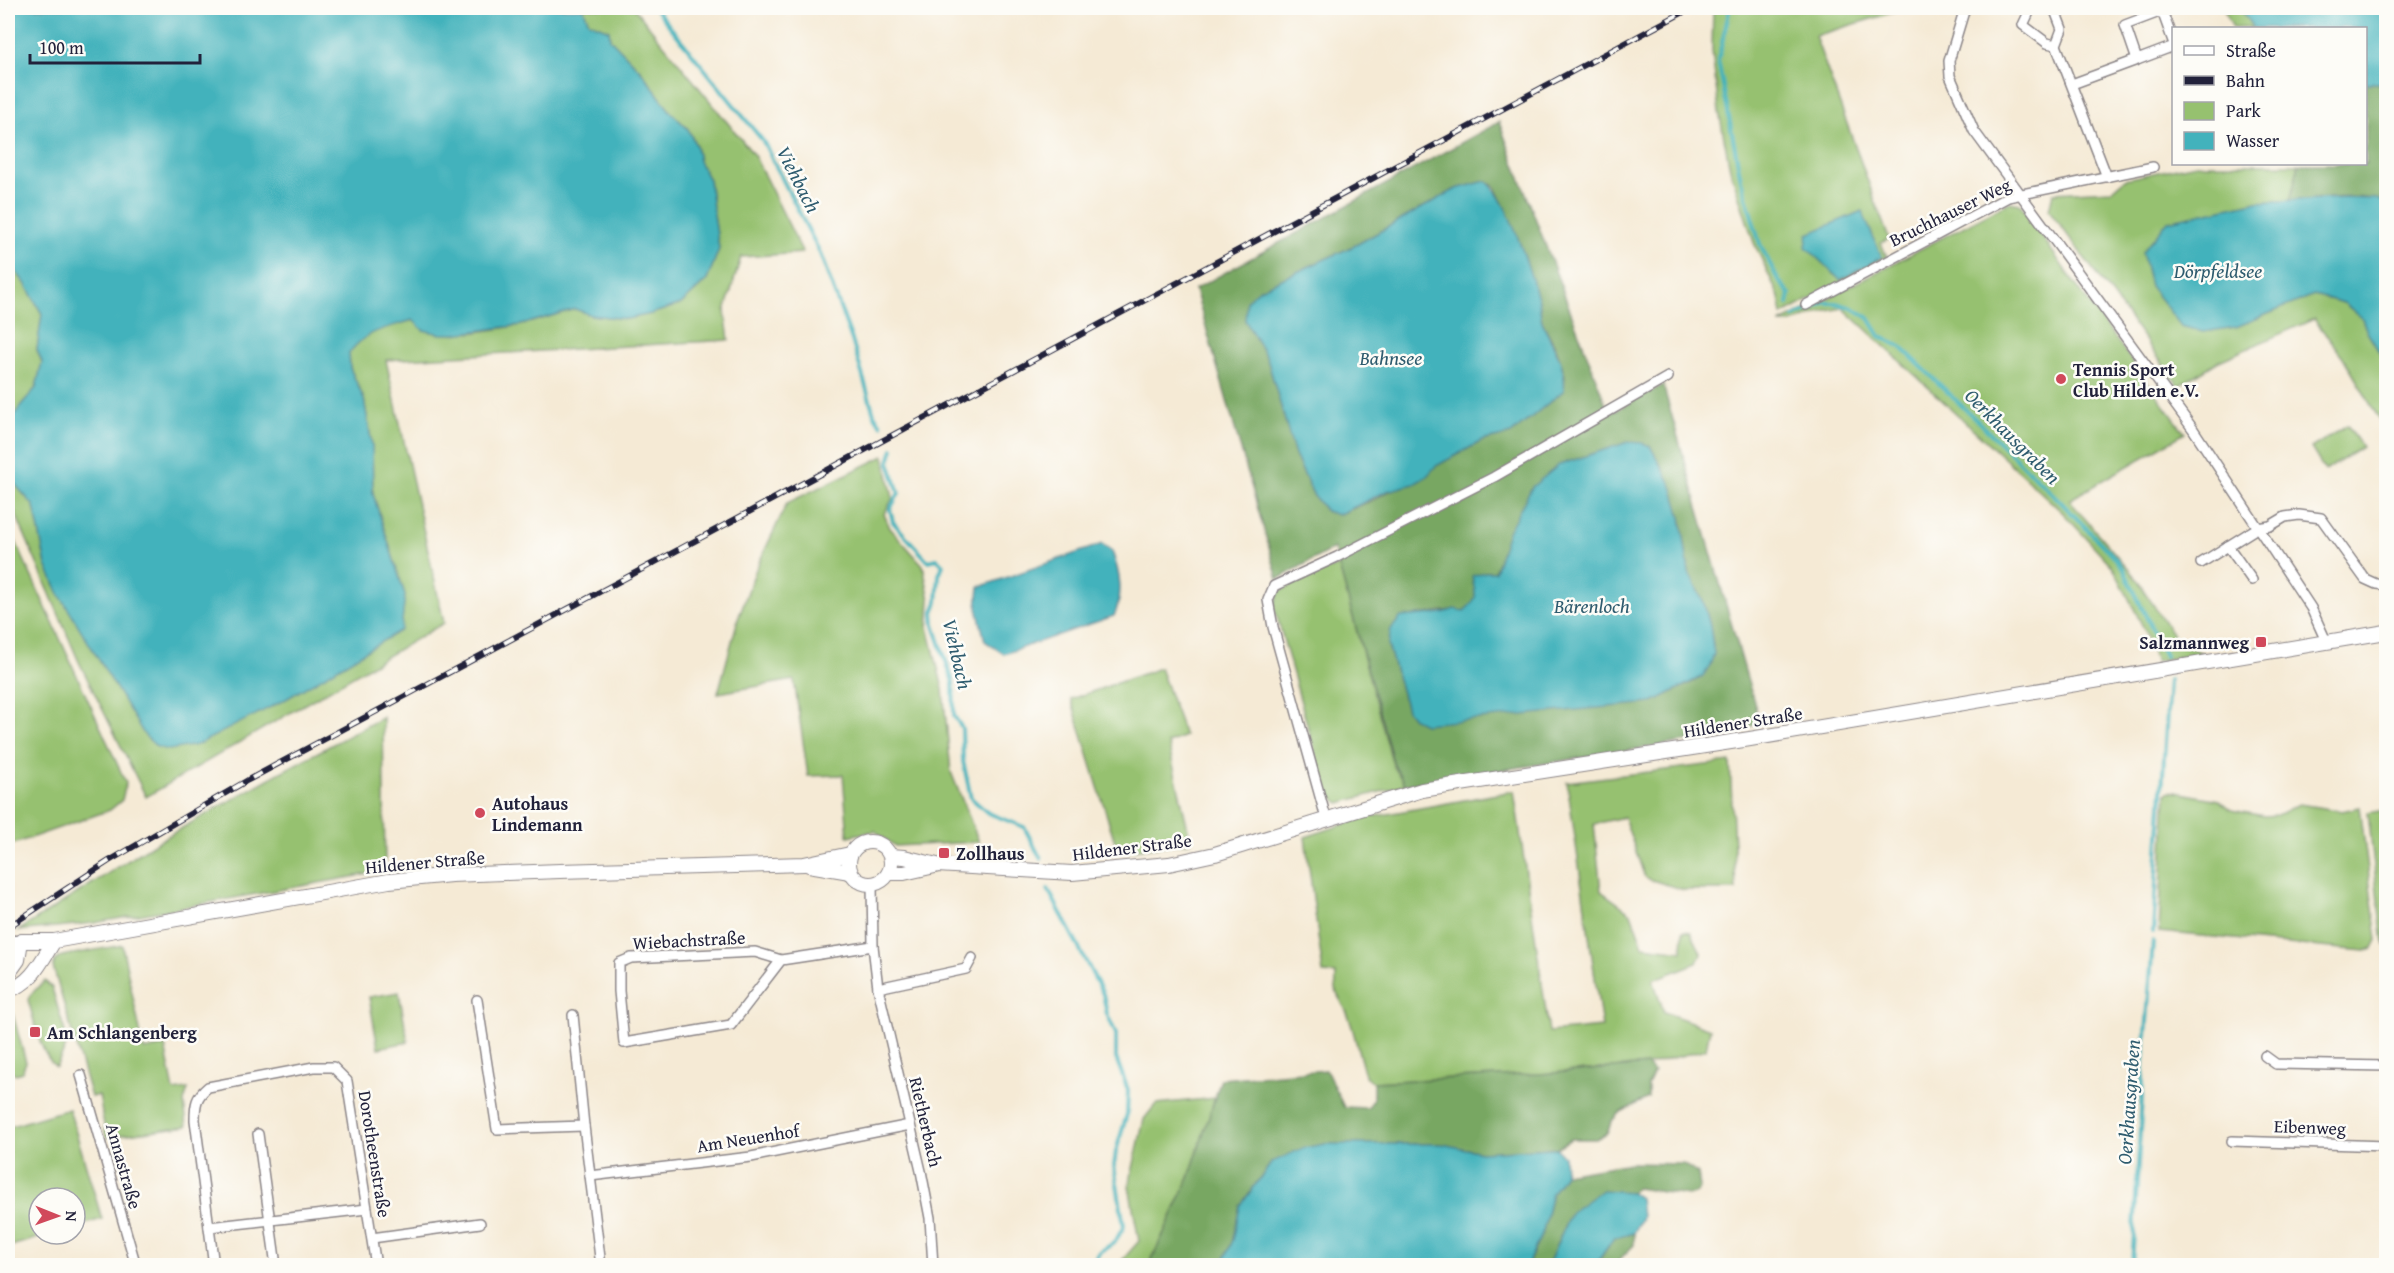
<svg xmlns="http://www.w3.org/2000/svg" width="2394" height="1273" font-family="'Gentium Book Plus',serif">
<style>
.green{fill:#96c16f;stroke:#5c7255;stroke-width:1.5}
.forest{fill:#78a762;stroke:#4d644e;stroke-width:1.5;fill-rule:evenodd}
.water{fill:#42b2bc;stroke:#326a7c;stroke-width:1.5}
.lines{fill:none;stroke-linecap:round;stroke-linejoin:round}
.stream{stroke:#42b2bc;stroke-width:4}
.minor-casing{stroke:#8c8688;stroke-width:12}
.secondary-casing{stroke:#8c8688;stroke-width:16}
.minor{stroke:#fff;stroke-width:9}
.secondary{stroke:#fff;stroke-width:14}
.rail-casing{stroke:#22223b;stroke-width:6}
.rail{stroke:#fdfcf7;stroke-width:4;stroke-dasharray:11;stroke-linecap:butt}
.poi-dot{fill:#d1495b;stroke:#fdfcf7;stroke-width:2}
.labels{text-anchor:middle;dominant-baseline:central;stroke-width:5;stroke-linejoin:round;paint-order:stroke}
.street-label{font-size:18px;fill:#22223b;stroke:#fdfcf7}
.poi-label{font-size:18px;font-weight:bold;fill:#22223b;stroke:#fdfcf7;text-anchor:start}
.water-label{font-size:20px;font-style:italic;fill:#2f5c6f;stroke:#fdfcf7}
</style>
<rect width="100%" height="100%" fill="#fdfcf7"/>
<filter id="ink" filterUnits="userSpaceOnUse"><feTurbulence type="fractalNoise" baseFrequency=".0167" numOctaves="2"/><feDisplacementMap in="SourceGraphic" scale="12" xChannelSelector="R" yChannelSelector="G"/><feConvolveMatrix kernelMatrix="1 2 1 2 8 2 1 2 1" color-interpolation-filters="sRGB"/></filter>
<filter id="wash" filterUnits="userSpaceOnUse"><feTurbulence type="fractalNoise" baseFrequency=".008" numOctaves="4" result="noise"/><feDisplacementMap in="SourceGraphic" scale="24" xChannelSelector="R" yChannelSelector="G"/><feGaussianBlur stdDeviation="1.35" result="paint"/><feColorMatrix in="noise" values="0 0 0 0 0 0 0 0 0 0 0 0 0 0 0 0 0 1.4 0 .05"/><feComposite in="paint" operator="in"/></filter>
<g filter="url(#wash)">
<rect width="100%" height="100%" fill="#f5ead5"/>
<!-- green -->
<g class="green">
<polygon points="583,8 634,8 754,155 803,253 741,257 725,311 729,340 386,360 444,623 146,797 79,662 8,496 8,246 13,268 25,283 42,314 37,350 42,362 36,388 21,405 13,482 34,506 46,565 405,595 373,494 372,445 364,399 350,368 349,353 358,342 372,331 413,320 471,333 521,325 575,309 591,315 627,319 651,314 681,304 707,280 719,249 709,180 699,161 696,146 688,129 670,111 641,71 610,39 609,30 589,22"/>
<polygon points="1713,8 1904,9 1815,36 1889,239 1881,243 1887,257 1782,315 1779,297 1754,243 1730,169 1719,112 1712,51"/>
<polygon points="2223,8 2240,8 2253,28 2233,28"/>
<polygon points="2196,164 2299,164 2290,201 2254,202 2224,209 2236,327 2314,295 2344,303 2362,318 2367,332 2386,363 2386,431 2343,357 2314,319 2217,362 2179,386 2049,210 2053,193 2112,190 2125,179"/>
<polygon points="2010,202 2020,204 2067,273 2185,433 2069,500 2135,577 2179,644 2202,653 2156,661 2144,629 2113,567 2063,513 1843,308 1818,313 1792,323 1780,323"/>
<polygon points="2347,425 2362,447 2325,471 2311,448"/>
<polygon points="884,456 893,498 884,514 890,528 923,565 930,600 928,627 943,689 951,772 979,842 895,846 875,831 848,836 843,775 808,776 794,680 718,693 738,619 756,569 787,503"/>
<polygon points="8,525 126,783 122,800 110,810 8,846"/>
<polygon points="1339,566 1393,765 1405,785 1340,803 1328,794 1321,774 1274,606 1280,591 1314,574"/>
<polygon points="1160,668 1185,736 1168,743 1191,842 1118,852 1071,699"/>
<polygon points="383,717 385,871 94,923 18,931 154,844 268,779"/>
<path d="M1730,762L1736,890H1684L1645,878L1624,817L1594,824L1601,891L1631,913L1643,946L1682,951L1683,931L1691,932L1701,953L1697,963L1653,980L1664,1012L1710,1029L1706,1049L1648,1065L1540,1074L1373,1082L1366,1078C1359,1058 1356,1037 1349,1018C1342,996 1334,1002 1336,974L1323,973L1305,837L1360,819L1514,791L1549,1032L1602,1027L1567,782Z"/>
<polygon points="2170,791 2219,800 2231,810 2264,816 2277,815 2299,804 2342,811 2360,807 2377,940 2373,948 2365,951 2159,932 2166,793"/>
<polygon points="2386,810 2386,946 2382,935 2368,813"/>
<polygon points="122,945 144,1050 165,1046 174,1091 188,1089 184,1102 187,1126 106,1137 99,1095 91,1097 53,967 55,961 62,956"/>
<path d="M45,981L52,988L68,1042L56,1067C39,1052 35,1022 28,1000L30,995Z"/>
<polygon points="399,992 408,1042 378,1048 369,997"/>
<polygon points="9,1001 26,1062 22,1072 16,1074 8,1070"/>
<polygon points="1215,1098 1189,1178 1149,1265 1117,1266 1139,1241 1129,1186 1144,1119 1156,1104"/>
<polygon points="69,1109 102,1219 75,1227 75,1198 39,1198 39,1234 51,1234 8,1247 8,1127"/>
</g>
<!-- forest -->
<g class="forest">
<path d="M2366,83H2386V203C2358,192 2320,200 2290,201L2299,164H2366Z"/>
<path d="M1499,122L1606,405L1611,413L1663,385L1760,723L1715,737L1405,785L1394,765L1334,548L1278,579L1195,289ZM1486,181L1495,187L1506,210L1539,301L1542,321L1556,348L1565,375L1564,390L1511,434L1482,441L1375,499L1338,515L1326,511L1314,496L1304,475L1295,455L1267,358L1245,320L1260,289L1356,245L1456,189ZM1650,446L1662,467L1681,517L1689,573L1704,604L1710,626L1713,645L1695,681L1650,703L1414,719L1407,710L1388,645L1417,615C1433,614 1450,608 1464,611L1473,603L1477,591L1473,584L1485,572H1494L1532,487Z"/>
<polygon points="1648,1065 1654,1072 1648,1085 1648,1098 1619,1113 1611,1122 1607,1133 1596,1139 1571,1139 1556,1148 1481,1152 1441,1144 1325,1144 1272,1162 1240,1206 1233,1240 1222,1265 1149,1266 1189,1178 1221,1079 1326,1070 1344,1107 1368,1108 1373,1100 1373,1082 1540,1074"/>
<polygon points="1630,1163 1683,1164 1698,1174 1700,1187 1697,1193 1688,1196 1637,1188 1631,1192 1625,1192 1571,1212 1548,1265 1527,1266 1543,1231 1552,1193 1565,1174"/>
<polygon points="1634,1233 1634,1245 1614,1265 1595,1266 1614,1238"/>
</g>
<!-- water -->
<g class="water">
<path d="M8,8H583L589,22L609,30L610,39L641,71L670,111L688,129L696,146L699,161L709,180L719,249L707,280L681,304L651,314L627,319L591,315L575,309L521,325L454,334H441L423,330L413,320C385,329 368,329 349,353L350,368L364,399L372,445L373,494L405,595L401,630L288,698L197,745L169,750L157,747L145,736L59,594L46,565L34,506L13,482L8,426L21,405L36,388L42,362L37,350L42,314L25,283L13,268L8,246Z"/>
<polygon points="2240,8 2386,8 2386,83 2366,83 2366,28 2253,28"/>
<path d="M1486,181C1508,197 1529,270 1538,298C1540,305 1540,314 1542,321C1551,346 1567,361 1564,390L1511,434L1482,441L1436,466L1426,477L1414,484L1387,491L1338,515L1326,511L1314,496L1295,455L1267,358L1245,320L1247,300L1260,289L1356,245L1456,189Z"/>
<polygon points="2346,198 2377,199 2386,203 2386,363 2367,332 2362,318 2344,303 2314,295 2236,327 2203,332 2181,326 2150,286 2142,252 2168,221 2254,202"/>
<polygon points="1862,211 1882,257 1840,280 1806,247 1808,234"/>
<path d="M1628,442L1642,443L1650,446L1672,486L1681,517L1689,573L1704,604L1710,626L1714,654L1710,665L1703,676L1651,703L1424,724L1414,719L1407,710L1388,645L1391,629L1401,617L1442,613L1455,609L1464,611C1480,597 1475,594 1472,576L1485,572H1495L1508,532L1532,487L1559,465Z"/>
<path d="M1102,544L1112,551C1120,574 1124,593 1114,616L1004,654L985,641L977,608L979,587Z"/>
<polygon points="1325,1144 1442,1144 1481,1152 1556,1148 1564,1156 1565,1174 1552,1193 1543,1231 1527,1265 1222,1265 1233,1240 1240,1206 1272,1162 1303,1148"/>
<polygon points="1602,1190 1631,1192 1640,1198 1642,1217 1634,1233 1614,1238 1595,1265 1548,1265 1571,1212"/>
</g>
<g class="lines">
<!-- stream -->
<g class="stream">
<polyline points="655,8 763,141 819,251 852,340 874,414 881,425"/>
<polyline points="1730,8 1718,60 1741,180 1760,244 1778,280 1790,294 1788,304"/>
<polyline points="1794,317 1823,303 1836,303 1853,308 1869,318 1880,336 1901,347 2057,498 2117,560 2124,570 2165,656"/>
<polyline points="893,449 889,462 899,493 890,509 893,522 928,561 937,559 943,565 939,575 937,602 933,612 934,625 953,682 954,716 962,728 963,761 971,798 988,813 1024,827 1041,859"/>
<polyline points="1048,889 1103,994 1107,1014 1116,1034 1116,1058 1128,1090 1127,1114 1116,1151 1114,1166 1124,1226 1115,1242 1100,1252 1091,1266"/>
<polyline points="2153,932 2169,680"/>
<polyline points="2132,1266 2144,1061 2153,941"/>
</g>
</g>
</g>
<g filter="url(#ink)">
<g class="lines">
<!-- minor casing -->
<g class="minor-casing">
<g id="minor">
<polyline points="1965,8 1949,61 1950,76 1974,131 2193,429 2311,608 2326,641"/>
<polyline points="2031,8 2023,25 2047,43 2056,45"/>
<polyline points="2054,8 2062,29 2056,45 2107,177"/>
<polyline points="2174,44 2162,11 2125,25 2137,60 2174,46"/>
<polyline points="2072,84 2137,60"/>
<polyline points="1806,305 2008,197 2153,167"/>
<polyline points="2228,546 2252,580"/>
<polyline points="2201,563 2257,528 2270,526 2285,517 2299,515 2321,518 2365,579 2376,584 2386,585"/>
<polyline points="1326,818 1273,627 1268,600 1274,586 1337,557 1494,477 1668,377"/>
<polyline points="872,885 873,946 878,988 921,1171 930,1218 933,1266"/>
<polyline points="8,940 21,941"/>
<polyline points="781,960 731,1025 624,1043 619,991 619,963 631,958 755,952 781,960 873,946"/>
<polyline points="878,988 966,969 972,958"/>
<polyline points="477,1000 497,1129 584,1126"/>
<polyline points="573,1015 584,1126 601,1266"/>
<polyline points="2265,1056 2276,1064 2386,1066"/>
<polyline points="81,1075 136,1266"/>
<polyline points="258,1134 276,1266"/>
<polyline points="2232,1141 2386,1146"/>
<polyline points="590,1176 751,1157 910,1125"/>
<polyline points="209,1227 367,1209"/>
<polyline points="372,1238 480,1223"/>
<path d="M214,1266L195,1120C195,1104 196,1097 208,1087L314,1067H333L347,1081L376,1266"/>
</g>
</g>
<!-- secondary casing -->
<g class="secondary-casing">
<g id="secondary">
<circle cx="870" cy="863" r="21"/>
<polyline points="891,856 904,857 937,865 1072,873 1169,864 1215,854 1422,790 1750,739 2386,632"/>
<polyline points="809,865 850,872"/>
<polyline points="890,873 904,873 935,866"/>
<polyline points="8,974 18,960 21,941 54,941 389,881 451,875 560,871 804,864 850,854"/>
<path d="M8,990C31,985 42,960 54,941"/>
</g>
</g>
<!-- minor -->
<use href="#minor" class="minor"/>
<!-- secondary -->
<use href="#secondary" class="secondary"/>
<!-- rail casing -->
<g class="rail-casing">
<polyline id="rail" points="8,927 109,861 248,780 1691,8"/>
</g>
<!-- rail -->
<use href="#rail" class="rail"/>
</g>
</g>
<!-- markers -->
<g class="poi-dot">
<circle cx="2061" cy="379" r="6"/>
<rect x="2255" y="636" width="12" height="12" rx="3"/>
<circle cx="480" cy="813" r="6"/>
<rect x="938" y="847" width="12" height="12" rx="3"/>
<rect x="29" y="1026" width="12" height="12" rx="3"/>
</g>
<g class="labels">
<!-- street labels -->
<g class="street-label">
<text transform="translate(1950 212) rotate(-26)">Bruchhauser Weg</text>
<text transform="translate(1743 722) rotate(-9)">Hildener Straße</text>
<text transform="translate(1132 847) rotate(-7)">Hildener Straße</text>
<text transform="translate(425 862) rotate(-5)">Hildener Straße</text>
<text transform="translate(689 940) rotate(-3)">Wiebachstraße</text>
<text transform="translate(926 1122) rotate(77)">Rietherbach</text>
<text transform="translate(2310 1127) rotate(2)">Eibenweg</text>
<text transform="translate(748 1138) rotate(-9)">Am Neuenhof</text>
<text transform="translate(375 1154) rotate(81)">Dorotheenstraße</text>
<text transform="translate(124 1166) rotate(74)">Annastraße</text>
</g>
<!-- poi labels -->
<g class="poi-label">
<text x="2073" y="369">Tennis Sport<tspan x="2073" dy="21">Club Hilden e.V.</tspan></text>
<text x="2249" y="642" text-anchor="end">Salzmannweg</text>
<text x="492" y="803">Autohaus<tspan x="492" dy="21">Lindemann</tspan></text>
<text x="956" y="853">Zollhaus</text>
<text x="47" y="1032">Am Schlangenberg</text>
</g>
<!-- water labels -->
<g class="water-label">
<text transform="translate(799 179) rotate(63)">Viehbach</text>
<text x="2218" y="270">Dörpfeldsee</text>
<text x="1391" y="357">Bahnsee</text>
<text transform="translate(2013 436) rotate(45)">Oerkhausgraben</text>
<text x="1592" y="605">Bärenloch</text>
<text transform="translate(958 654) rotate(77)">Viehbach</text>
<text transform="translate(2128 1102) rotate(-86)">Oerkhausgraben</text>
</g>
</g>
<!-- margin -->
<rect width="2394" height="1273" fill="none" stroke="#fdfcf7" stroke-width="30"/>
<!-- legend -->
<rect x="2172" y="27" width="195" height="138" fill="#fdfcf7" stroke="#a5a5ac" stroke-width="1.5"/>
<rect x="2184" y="46" width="30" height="9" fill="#ffffff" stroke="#a5a5ac" stroke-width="1.5"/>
<text x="2226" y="57" font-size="18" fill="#22223b">Straße</text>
<rect x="2184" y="76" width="30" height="9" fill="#22223b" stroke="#a5a5ac" stroke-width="1.5"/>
<text x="2226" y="87" font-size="18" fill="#22223b">Bahn</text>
<rect x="2184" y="102" width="30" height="18" fill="#96c16f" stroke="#a5a5ac" stroke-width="1.5"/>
<text x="2226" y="117" font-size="18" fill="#22223b">Park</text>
<rect x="2184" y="132" width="30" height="18" fill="#42b2bc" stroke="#a5a5ac" stroke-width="1.5"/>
<text x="2226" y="147" font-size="18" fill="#22223b">Wasser</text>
<!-- north arrow -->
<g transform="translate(57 1216) rotate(91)"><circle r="28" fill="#fdfcf7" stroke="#a5a5ac" stroke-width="1.5"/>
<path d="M0-4.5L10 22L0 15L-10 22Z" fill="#d1495b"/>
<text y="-9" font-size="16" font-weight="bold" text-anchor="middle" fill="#22223b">N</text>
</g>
<!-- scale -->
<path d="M30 54v9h170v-9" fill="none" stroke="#22223b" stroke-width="3"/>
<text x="39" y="54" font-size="18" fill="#22223b" stroke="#fdfcf7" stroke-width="4.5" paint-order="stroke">100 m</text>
</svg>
